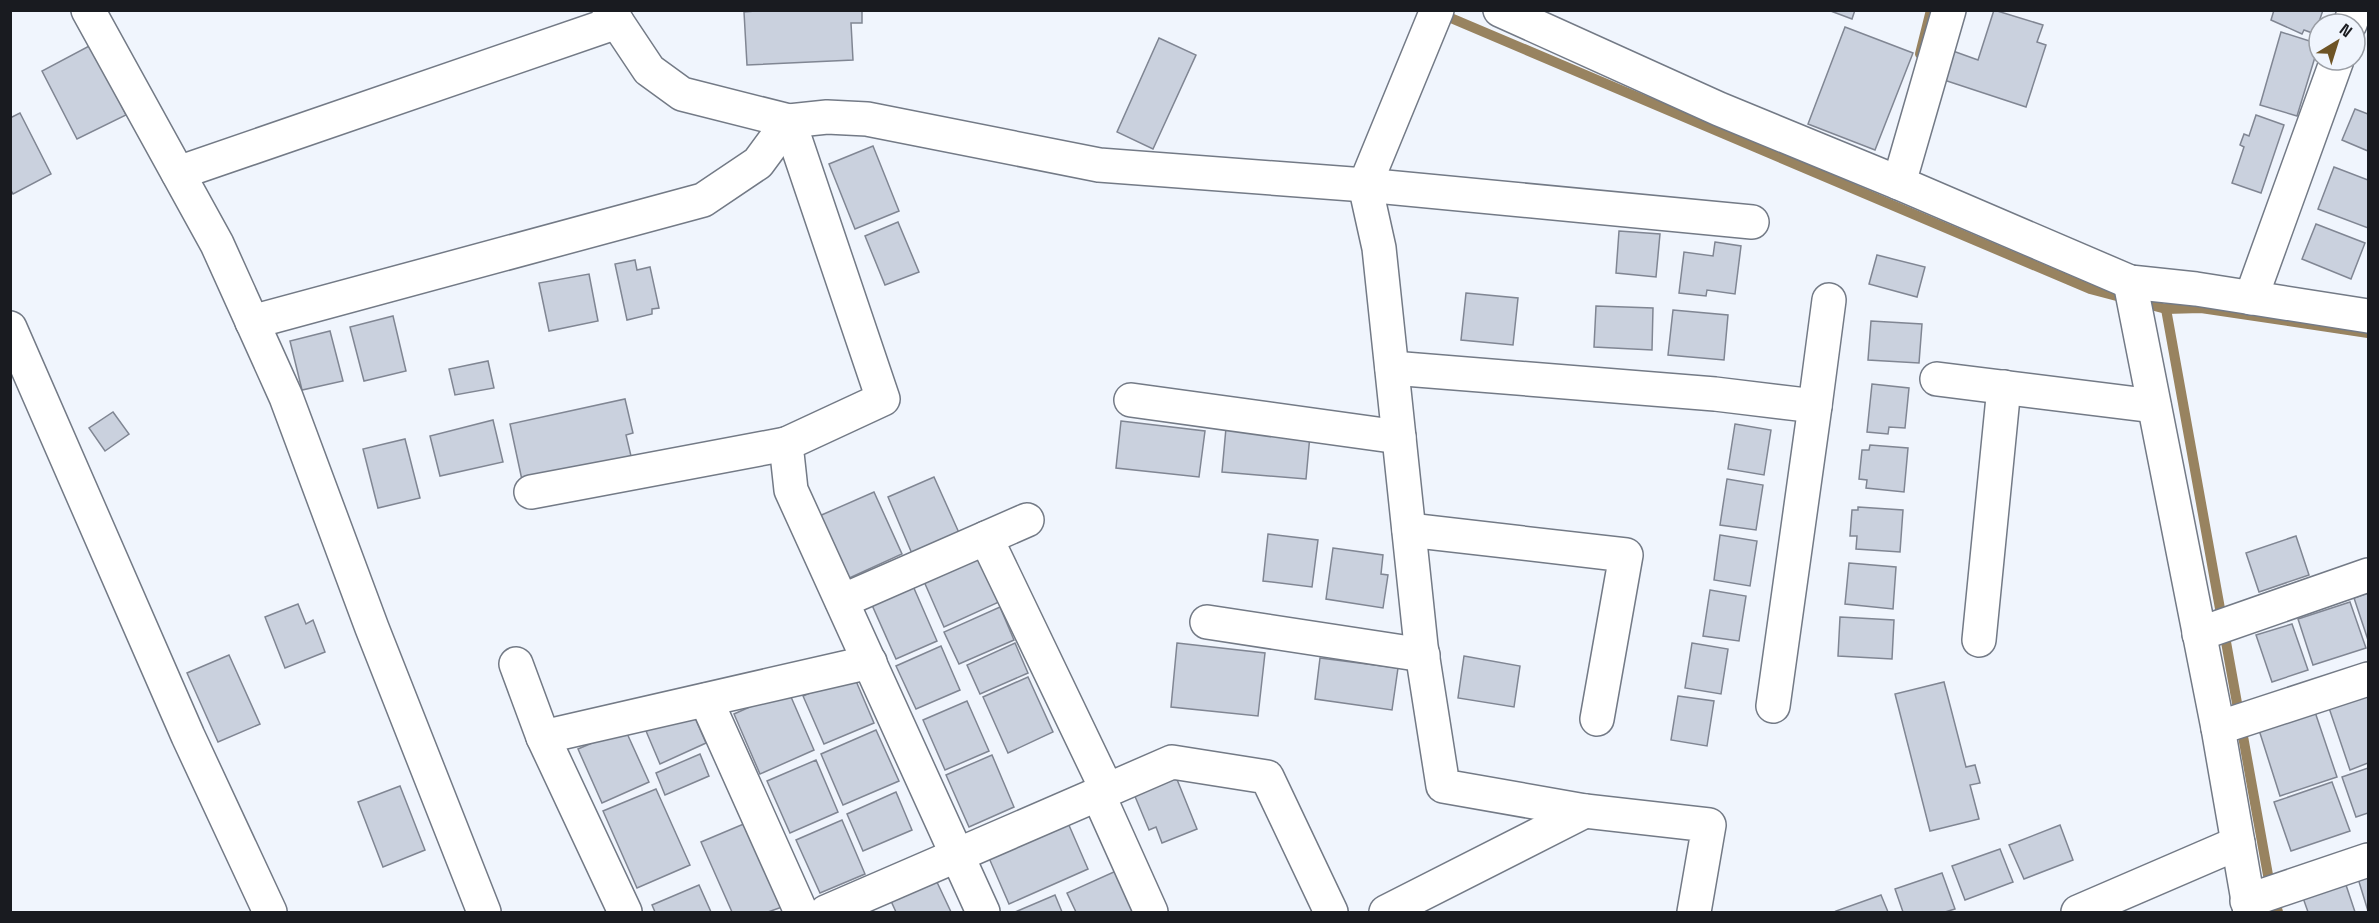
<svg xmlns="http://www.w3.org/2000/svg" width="2379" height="923" font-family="'Space Grotesk',sans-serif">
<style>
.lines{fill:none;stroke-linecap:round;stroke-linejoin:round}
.stream{stroke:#988360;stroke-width:10}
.building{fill:#cad1de;stroke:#808693;stroke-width:1.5}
.street-casing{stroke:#737a86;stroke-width:36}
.street{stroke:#fff;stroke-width:33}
</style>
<rect width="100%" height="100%" fill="#f0f5fd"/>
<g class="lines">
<!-- stream -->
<g class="stream">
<polyline points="1439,13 2090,289 2166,309 2201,308 2368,333"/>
<polyline points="1920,54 1931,10"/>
<polyline points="2166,309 2268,875 2278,912"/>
</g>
</g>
<!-- building -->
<g class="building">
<polygon points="768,10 862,10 862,23 851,23 853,60 747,65 744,12"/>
<polygon points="1828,10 1855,10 1852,19"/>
<polygon points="1994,10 2043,25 2037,42 2046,45 2026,107 1944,80 1953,51 1978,60"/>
<polygon points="2274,10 2323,10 2315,34 2304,30 2302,34 2271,20"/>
<polygon points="1845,27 1913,53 1875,150 1808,124"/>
<polygon points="2281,32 2319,44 2297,116 2260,105"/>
<polygon points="1159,38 1196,55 1153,149 1117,132"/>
<polygon points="91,45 126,115 77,139 42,71"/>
<polygon points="2355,109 2368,114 2368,151 2342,140"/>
<polygon points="20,113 51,174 13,194 10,189 10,118"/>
<polygon points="2256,115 2284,125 2261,193 2232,183 2244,147 2240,145 2244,134 2249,136"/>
<polygon points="873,146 899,211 855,229 829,164"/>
<polygon points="2334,167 2368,180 2368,228 2318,209"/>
<polygon points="898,222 919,272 885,285 865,236"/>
<polygon points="2316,224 2365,243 2351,279 2302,259"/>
<polygon points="1619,231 1660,234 1656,277 1616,273"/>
<polygon points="1715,242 1741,246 1735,294 1707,290 1706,296 1679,293 1684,252 1713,256"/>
<polygon points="1877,255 1925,267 1917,297 1869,284"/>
<polygon points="635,260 637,270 650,267 659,308 652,309 652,314 627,320 615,264"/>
<polygon points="589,274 598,321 549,331 539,283"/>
<polygon points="1466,293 1518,298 1513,345 1461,340"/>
<polygon points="1596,306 1653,308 1652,350 1594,347"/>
<polygon points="1673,310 1728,315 1724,360 1668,355"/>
<polygon points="393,316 406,371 364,381 350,327"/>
<polygon points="1871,321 1922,324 1919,363 1868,360"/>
<polygon points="330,331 343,381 302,390 290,341"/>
<polygon points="488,361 494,388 455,395 449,369"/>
<polygon points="1872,384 1909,388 1905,428 1889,427 1888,434 1867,432"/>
<polygon points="625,399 633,433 626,435 631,456 522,480 510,424"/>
<polygon points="113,412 129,434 105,451 89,428"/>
<polygon points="493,420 503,462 440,476 430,436"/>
<polygon points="1121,421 1205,431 1199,477 1116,468"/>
<polygon points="1735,424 1771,430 1764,475 1728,469"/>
<polygon points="1226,428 1310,435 1306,479 1222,472"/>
<polygon points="405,439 420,498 378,508 363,449"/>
<polygon points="1870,445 1908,448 1904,492 1866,488 1867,480 1859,479 1862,450 1869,450"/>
<polygon points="934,477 960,535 913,556 888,497"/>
<polygon points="1727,479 1763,485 1756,530 1720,525"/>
<polygon points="874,492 902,554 845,580 817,517"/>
<polygon points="1858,507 1903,510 1900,552 1856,549 1857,536 1850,536 1852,510 1858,510"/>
<polygon points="1268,534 1318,540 1312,587 1263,581"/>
<polygon points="1720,535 1757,541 1750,586 1714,580"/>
<polygon points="2296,536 2309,575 2259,592 2246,553"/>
<polygon points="1333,548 1383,555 1381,574 1388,575 1383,608 1326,599"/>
<polygon points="977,553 999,602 944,627 922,577"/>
<polygon points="1849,563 1896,567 1893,609 1845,604"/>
<polygon points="913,586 937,641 896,659 872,605"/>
<polygon points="1710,590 1746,596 1739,641 1703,636"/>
<polygon points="2368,593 2368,640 2354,598"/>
<polygon points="2350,602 2366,648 2313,665 2298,619"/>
<polygon points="298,604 306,624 313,620 325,652 285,668 265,617"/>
<polygon points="1000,607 1014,640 959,664 944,632"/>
<polygon points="1840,617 1894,620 1892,659 1838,656"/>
<polygon points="2292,624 2308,670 2272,682 2256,635"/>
<polygon points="1015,643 1028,673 980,694 967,665"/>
<polygon points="1177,643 1265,653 1258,716 1171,707"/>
<polygon points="1692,643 1728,649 1721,694 1685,688"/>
<polygon points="941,646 960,690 916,709 896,666"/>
<polygon points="229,655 260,724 218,742 187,673"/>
<polygon points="1464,656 1520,666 1514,707 1458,698"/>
<polygon points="1320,658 1398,668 1392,710 1315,699"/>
<polygon points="853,674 874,723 824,744 803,696"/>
<polygon points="1028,677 1053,732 1008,753 983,697"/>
<polygon points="1944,682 1966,767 1975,765 1980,783 1970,785 1979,819 1930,831 1895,694"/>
<polygon points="788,690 814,750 760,774 734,714"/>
<polygon points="2368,691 2368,763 2350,770 2328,705"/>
<polygon points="1678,696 1714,701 1707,746 1671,740"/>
<polygon points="967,701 989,751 945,770 923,720"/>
<polygon points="692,711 706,743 660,764 646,731"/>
<polygon points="2315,712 2337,777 2280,796 2259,730"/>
<polygon points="625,729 649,782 602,803 578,749"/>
<polygon points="876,730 899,781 843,805 821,754"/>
<polygon points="700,754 709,776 665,795 656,773"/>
<polygon points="992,755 1014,807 969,827 946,775"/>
<polygon points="816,760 838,812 790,833 767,781"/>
<polygon points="2368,768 2368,813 2356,817 2342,777"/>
<polygon points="1176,777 1197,829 1162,843 1156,827 1149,830 1134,794"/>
<polygon points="2332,782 2350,831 2291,851 2274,802"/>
<polygon points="400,786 425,850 383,867 358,802"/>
<polygon points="656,789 690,865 637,888 603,811"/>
<polygon points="896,792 912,830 863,851 847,814"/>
<polygon points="842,820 865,874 820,893 796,840"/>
<polygon points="746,823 782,907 768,912 732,912 701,842"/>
<polygon points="1068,823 1088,869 1009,904 989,858"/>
<polygon points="2060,825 2073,860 2024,879 2009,845"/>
<polygon points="2000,849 2013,882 1965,900 1952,866"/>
<polygon points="2368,868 2368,911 2356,872"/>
<polygon points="1116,871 1134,912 1076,912 1067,893"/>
<polygon points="1942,873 1955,909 1945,912 1903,912 1895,889"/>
<polygon points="936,880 951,912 896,912 891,901"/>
<polygon points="2345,882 2355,912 2308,912 2302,895"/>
<polygon points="699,885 711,912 655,912 652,905"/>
<polygon points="1055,895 1062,912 1015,912"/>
<polygon points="1881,895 1888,912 1837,912 1836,911"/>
</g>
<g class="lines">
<!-- street casing -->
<g class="street-casing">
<g id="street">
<polyline points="88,10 217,244 286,397 372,628 484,912"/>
<polyline points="609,10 649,70 682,94 789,121 827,117 867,119 1099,165 1365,185 1752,222"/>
<polyline points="1437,10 1365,185 1379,248 1421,646 1443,786 1585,811 1709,825 1694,912"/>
<polyline points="1500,10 1719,109 1899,183 2130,282 2196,289 2368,316"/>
<polyline points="2350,24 2355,10"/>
<polyline points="789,121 883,399 786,444 791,490 983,912"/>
<polyline points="178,173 617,22"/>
<polyline points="1899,183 1949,10"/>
<polyline points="2130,282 2218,728 2250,912"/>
<polyline points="2251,298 2337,60"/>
<polyline points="252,322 703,200 758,163 789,121"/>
<polyline points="10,328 188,736 270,912"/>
<polyline points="1392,368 1715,394 1815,406 1773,706"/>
<polyline points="1937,379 2154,406"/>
<polyline points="1131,400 1399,437"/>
<polyline points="1815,406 1829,300"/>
<polyline points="531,492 786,444"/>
<polyline points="1409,530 1626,555 1597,719"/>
<polyline points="986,538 1107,790"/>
<polyline points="842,601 1027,520"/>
<polyline points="1207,622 1423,655"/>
<polyline points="2199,634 2368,575"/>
<polyline points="1979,640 2004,387"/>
<polyline points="516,664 543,737 625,912"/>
<polyline points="706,700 801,912"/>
<polyline points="2218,728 2368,679"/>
<polyline points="543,737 870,662"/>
<polyline points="1098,794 1151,912"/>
<polyline points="2247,901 2368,860"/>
<polyline points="826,912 1172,762 1267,777 1331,912"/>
<polyline points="1386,912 1585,811"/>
<polyline points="2078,912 2238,843"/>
</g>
</g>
<!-- street -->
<use href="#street" class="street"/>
</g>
<!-- border -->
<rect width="2379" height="923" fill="none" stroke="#191b20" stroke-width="24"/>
<!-- north arrow -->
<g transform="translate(2337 42) rotate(38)"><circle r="28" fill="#f0f5fd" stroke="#9a9ea5" stroke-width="1.5"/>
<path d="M0-4.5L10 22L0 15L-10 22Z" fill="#6e5425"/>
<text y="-9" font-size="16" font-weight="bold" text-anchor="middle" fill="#191b20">N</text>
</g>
</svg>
